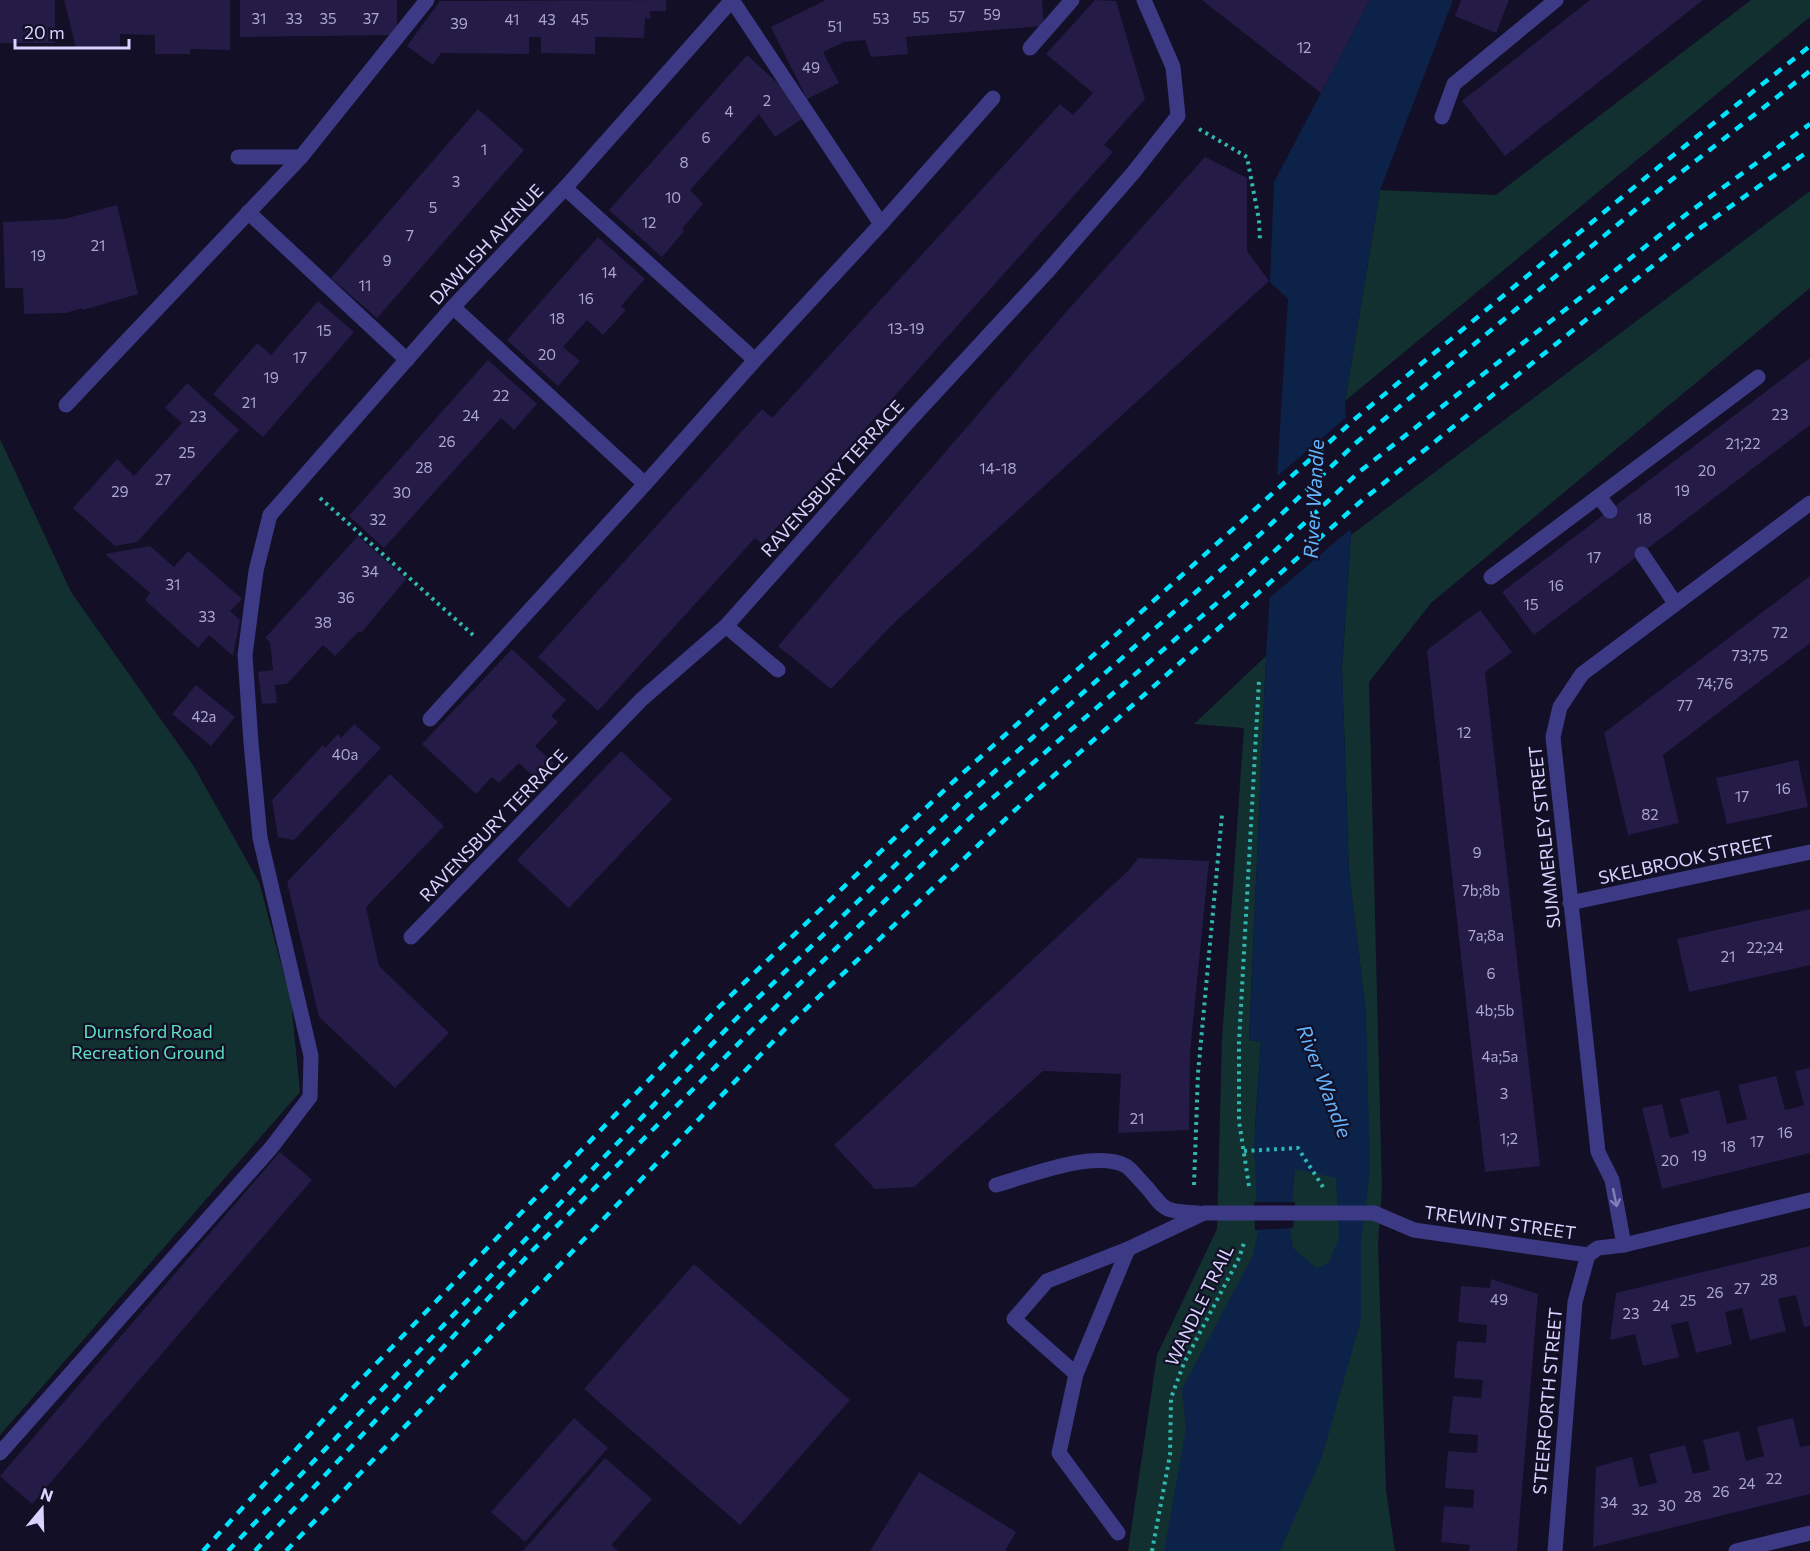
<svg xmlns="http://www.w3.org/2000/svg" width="1810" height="1551" font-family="Commissioner,sans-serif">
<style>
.green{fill:#12302f}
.water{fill:#0c2248;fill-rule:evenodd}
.pier{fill:#130f26}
.building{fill:#241b47}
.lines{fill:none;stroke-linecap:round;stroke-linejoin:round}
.path{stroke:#2fb8b0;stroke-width:4;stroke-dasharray:3 4.5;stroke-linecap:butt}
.lane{stroke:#3d3a85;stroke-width:15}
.street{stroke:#3d3a85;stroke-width:15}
.rail{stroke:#00e5ff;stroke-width:4.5;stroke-dasharray:9 8;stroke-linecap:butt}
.oneway{stroke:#837fbc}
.labels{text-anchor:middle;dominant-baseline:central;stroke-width:4.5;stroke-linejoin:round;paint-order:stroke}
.number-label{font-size:15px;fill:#aca6d1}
.street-label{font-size:18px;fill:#d9d4ff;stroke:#130f26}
.park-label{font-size:18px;fill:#5fe0c0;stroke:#130f26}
.water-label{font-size:20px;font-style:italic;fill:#62b6ff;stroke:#130f26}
</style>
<rect width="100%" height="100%" fill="#130f26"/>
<!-- green -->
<g class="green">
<polygon points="1751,0 1810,0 1810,17 1345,401 1380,190 1496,195"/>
<polygon points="1810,191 1810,288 1431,603 1369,682 1382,1189 1378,1244 1386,1490 1395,1551 1128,1551 1157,1355 1217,1229 1222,1040 1244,728 1194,724 1266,656 1249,1040 1261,1042 1255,1127 1366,1013 1349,872 1342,668 1351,535"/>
<polygon points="0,439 71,592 193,765 259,882 291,1001 300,1092 0,1435"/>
</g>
<!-- water -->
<path class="water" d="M1370,0H1453L1380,190L1345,401L1351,535L1342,668L1349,872L1366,1013L1370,1171L1361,1240V1320L1322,1457L1280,1551H1164L1186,1429L1182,1389L1253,1255L1258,1231L1254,1145L1261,1042L1249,1040L1266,656L1288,299L1270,282L1274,182ZM1295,1169L1336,1178L1339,1237L1329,1263L1316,1268L1293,1248L1290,1229Z"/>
<!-- pier -->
<g class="pier">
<polygon points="1349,415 1354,526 1267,600 1275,478"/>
<polygon points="1254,1202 1295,1202 1293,1228 1255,1230"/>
</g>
<!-- building -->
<g class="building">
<rect x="0" y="0" width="55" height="43"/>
<polygon points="64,0 230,0 230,50 190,49 190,54 155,54 155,35 120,34 120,49 76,48"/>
<polygon points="240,0 397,0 397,35 240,37"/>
<polygon points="666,0 666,11 650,11 651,19 645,18 644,38 595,37 595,54 541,53 541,37 529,37 529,54 441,53 433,65 407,46 440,1"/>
<polygon points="826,0 1042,0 1044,26 906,37 908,54 871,57 865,40 844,42 823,52 839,83 807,99 771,27"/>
<polygon points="1095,0 1116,1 1145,99 1104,145 1113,152 762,544 755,538 598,711 538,657 762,409 772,418 1060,104 1073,115 1093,93 1046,54"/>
<polygon points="1202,0 1370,0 1321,93"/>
<polygon points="1461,0 1509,0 1496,33 1455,16"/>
<polygon points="1590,0 1703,0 1505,156 1462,101"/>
<polygon points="747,55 782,87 802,119 775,137 759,114 690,190 703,204 682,229 684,231 662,257 609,210"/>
<polygon points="478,109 524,150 377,318 331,278"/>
<polygon points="1205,157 1247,178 1247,251 1269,281 892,625 831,689 778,646 1067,311"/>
<polygon points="117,205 138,294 83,310 82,308 66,313 24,314 23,288 5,288 3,222 64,219"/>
<polygon points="598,237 645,279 621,306 626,310 603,335 587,320 563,347 580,361 558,386 507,340"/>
<polygon points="318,301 354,332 263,437 213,394 257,343 271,355"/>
<polygon points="1810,358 1810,425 1534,635 1502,592"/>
<polygon points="488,360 537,404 514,430 501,418 384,548 349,516"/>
<polygon points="187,383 239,430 137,542 115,546 73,508 117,459 134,476 182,423 165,408"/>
<polygon points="358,536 406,579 361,633 359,631 335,656 323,645 287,684 275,685 277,703 262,704 258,672 273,670 270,642 265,638"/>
<polygon points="150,546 174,567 188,551 242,599 230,611 240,620 233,656 209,635 198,648 145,600 150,593 105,554"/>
<polygon points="1810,576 1810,643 1663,755 1679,823 1628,835 1604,733"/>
<polygon points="1480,610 1512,652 1485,672 1540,1166 1485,1172 1427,650"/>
<polygon points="512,649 566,700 551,716 558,722 535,746 554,763 538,781 519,763 499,783 492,777 476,794 422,744"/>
<polygon points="196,685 235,717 211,746 172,714"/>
<polygon points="354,724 381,748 294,840 278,837 272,800 323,745 325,748 338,734 341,738"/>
<polygon points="621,751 672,799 569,908 517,860"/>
<polygon points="1798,760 1808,807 1727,824 1716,778"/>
<polygon points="390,774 444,826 366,907 379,966 449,1033 395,1088 319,1017 287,882"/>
<polygon points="1138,858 1209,861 1190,1052 1189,1130 1118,1133 1121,1074 1043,1071 914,1187 875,1189 834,1145 1130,869"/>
<polygon points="1810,909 1810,965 1689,992 1677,939"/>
<polygon points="1810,1068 1810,1153 1662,1189 1642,1108 1662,1104 1670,1138 1679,1136 1689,1133 1680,1099 1719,1090 1727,1124 1747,1119 1738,1085 1776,1076 1785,1110 1794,1108 1804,1105 1795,1071"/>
<polygon points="280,1152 312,1180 32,1504 0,1476"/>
<polygon points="1810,1246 1810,1326 1804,1327 1796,1295 1778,1299 1786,1331 1750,1340 1742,1308 1725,1312 1732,1344 1696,1353 1688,1321 1671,1325 1679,1357 1643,1366 1635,1334 1610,1340 1616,1293"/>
<polygon points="694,1264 850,1400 740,1525 584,1389"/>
<polygon points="1491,1279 1538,1294 1517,1551 1469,1551 1470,1545 1441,1542 1444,1506 1473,1508 1474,1490 1445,1488 1448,1451 1477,1453 1478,1435 1449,1433 1453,1396 1481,1398 1483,1380 1454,1378 1457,1341 1486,1343 1487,1325 1458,1322 1461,1286 1490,1288"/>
<polygon points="574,1418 608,1448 525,1542 491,1512"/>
<polygon points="1793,1418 1800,1447 1810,1445 1810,1494 1593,1547 1596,1467 1632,1457 1639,1487 1657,1483 1649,1454 1685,1445 1693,1474 1710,1470 1703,1440 1739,1431 1746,1461 1764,1456 1757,1427"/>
<polygon points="605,1458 652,1499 611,1545 618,1551 523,1551"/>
<polygon points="919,1472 1016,1532 1005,1551 870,1551"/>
</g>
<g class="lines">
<!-- path -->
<g class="path">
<polyline points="1199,129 1247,157 1259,220 1260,241"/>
<polyline points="320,498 473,635"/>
<polyline points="1244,1151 1298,1148 1323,1187"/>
<polyline points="1194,1185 1198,1073 1222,815"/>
<polyline points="1249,1186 1239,1121 1239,1042 1259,680"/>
<polyline points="1152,1551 1170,1455 1171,1398 1184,1363 1239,1258 1245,1240"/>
</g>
<!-- lane -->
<g class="lane">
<polyline points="732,0 881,224 755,360"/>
<polyline points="1030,48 1072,0"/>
<polyline points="1442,117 1454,84 1556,0"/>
<polyline points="238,157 301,157 427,0"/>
<polyline points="565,188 755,360 645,484"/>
<polyline points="248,212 407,360"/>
<polyline points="881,224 993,98"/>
<polyline points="66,405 301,157"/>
<polyline points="1599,497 1610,511"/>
<polyline points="1642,554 1675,603"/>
<polyline points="1491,577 1758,377"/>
<polyline points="726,626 778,670"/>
<polyline points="430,719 645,484 453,307"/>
<path d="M996,1185C1029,1176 1095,1149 1126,1166C1131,1169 1135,1175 1139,1179C1167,1207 1154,1211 1198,1213"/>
<polyline points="1076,1374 1014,1319 1047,1281 1128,1249 1204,1213 1374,1213"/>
<polyline points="0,1453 271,1148 310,1097 311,1056 260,838 251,743 245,655 256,571 270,515"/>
<polyline points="1118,1533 1059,1453 1076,1374 1128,1249"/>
</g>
<!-- street -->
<g class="street">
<polyline points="270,515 453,307 565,188 732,0"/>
<polyline points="1570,903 1810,852"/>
<polyline points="411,937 642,699 726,626 909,421 1047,272 1133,173 1178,116 1173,67 1144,0"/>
<polyline points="1374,1213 1414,1230 1588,1255 1598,1248 1624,1245 1810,1200"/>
<polyline points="1624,1245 1612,1180 1598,1152 1553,737 1560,707 1582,674 1810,503"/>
<polyline points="1555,1551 1575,1302 1588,1255"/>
<polyline points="1736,1551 1810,1533"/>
</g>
<!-- rail -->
<g class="rail">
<polyline points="203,1551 347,1394 720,1006 953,782 1356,418 1650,174 1810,46"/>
<polyline points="228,1551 735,1020 966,797 1251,543 1357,442 1665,185 1810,71"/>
<polyline points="255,1551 532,1251 753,1029 973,815 1247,577 1359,472 1688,213 1810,124"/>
<polyline points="286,1551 787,1027 1013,812 1359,503 1696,231 1810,150"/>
</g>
</g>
<!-- one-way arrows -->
<defs><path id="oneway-shaft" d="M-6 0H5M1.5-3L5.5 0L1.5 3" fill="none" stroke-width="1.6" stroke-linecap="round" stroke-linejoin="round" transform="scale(1.5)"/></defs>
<use class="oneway" href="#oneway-shaft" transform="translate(1615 1198) rotate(78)"/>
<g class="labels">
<!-- number labels -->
<g class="number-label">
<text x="992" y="14">59</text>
<text x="957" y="16">57</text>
<text x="921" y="17">55</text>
<text x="259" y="18">31</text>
<text x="294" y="18">33</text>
<text x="328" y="18">35</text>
<text x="371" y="18">37</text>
<text x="881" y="18">53</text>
<text x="512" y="19">41</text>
<text x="547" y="19">43</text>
<text x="580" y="19">45</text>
<text x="459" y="23">39</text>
<text x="835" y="26">51</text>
<text x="1304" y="47">12</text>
<text x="811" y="67">49</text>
<text x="767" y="100">2</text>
<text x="729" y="111">4</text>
<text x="706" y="137">6</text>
<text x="484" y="149">1</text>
<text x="684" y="162">8</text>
<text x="456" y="181">3</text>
<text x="673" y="197">10</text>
<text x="433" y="207">5</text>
<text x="649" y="222">12</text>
<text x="410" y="235">7</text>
<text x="98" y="245">21</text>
<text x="38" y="255">19</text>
<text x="387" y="260">9</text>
<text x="609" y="272">14</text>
<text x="365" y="285">11</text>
<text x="586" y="298">16</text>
<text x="557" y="318">18</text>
<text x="906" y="328">13-19</text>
<text x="324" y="330">15</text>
<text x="547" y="354">20</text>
<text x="300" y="357">17</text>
<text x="271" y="377">19</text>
<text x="501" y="395">22</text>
<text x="249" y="402">21</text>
<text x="1780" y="414">23</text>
<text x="471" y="415">24</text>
<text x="198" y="416">23</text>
<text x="447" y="441">26</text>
<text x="1743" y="443">21;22</text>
<text x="187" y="452">25</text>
<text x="424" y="467">28</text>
<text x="998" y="468">14-18</text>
<text x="1707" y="470">20</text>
<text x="163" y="479">27</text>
<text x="1682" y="490">19</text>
<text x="120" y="491">29</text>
<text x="402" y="492">30</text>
<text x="1644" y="518">18</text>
<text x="378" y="519">32</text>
<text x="1594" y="557">17</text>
<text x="370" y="571">34</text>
<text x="173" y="584">31</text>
<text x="1556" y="585">16</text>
<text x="346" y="597">36</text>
<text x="1531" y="604">15</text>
<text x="207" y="616">33</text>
<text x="323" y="622">38</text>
<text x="1780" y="632">72</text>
<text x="1750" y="655">73;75</text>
<text x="1715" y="683">74;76</text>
<text x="1685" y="705">77</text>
<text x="204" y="716">42a</text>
<text x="1464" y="732">12</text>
<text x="345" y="754">40a</text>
<text x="1783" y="788">16</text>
<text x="1742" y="796">17</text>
<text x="1650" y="814">82</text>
<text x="1477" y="852">9</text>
<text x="1481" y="890">7b;8b</text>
<text x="1486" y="935">7a;8a</text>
<text x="1765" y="947">22;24</text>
<text x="1728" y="956">21</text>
<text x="1491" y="973">6</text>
<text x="1495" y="1010">4b;5b</text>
<text x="1500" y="1056">4a;5a</text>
<text x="1504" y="1093">3</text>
<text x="1137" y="1118">21</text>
<text x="1785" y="1132">16</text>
<text x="1509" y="1138">1;2</text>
<text x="1757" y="1141">17</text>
<text x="1728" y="1146">18</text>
<text x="1699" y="1155">19</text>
<text x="1670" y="1160">20</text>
<text x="1769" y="1279">28</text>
<text x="1742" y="1288">27</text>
<text x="1715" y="1292">26</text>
<text x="1499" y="1299">49</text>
<text x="1688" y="1300">25</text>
<text x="1661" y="1305">24</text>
<text x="1631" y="1313">23</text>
<text x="1774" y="1478">22</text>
<text x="1747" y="1483">24</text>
<text x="1721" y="1491">26</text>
<text x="1693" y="1496">28</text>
<text x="1609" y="1502">34</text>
<text x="1667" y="1505">30</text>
<text x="1640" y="1509">32</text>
</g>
<!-- street labels -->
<g class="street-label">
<text transform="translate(486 244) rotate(-47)">DAWLISH AVENUE</text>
<text transform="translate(832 478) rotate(-48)">RAVENSBURY TERRACE</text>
<text transform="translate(493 825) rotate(-46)">RAVENSBURY TERRACE</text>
<text transform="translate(1544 837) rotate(-96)">SUMMERLEY STREET</text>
<text transform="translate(1686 859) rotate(-12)">SKELBROOK STREET</text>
<text transform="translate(1500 1222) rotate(8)">TREWINT STREET</text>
<text transform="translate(1199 1305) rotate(-64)">WANDLE TRAIL</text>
<text transform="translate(1547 1401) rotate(-85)">STEERFORTH STREET</text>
</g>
<!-- park labels -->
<g class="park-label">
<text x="148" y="1031">Durnsford Road<tspan x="148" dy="21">Recreation Ground</tspan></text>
</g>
<!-- water labels -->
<g class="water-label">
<text transform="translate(1313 499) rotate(-87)">River Wandle</text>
<text transform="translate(1325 1081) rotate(69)">River Wandle</text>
</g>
</g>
<!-- north arrow -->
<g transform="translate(42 1509) rotate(19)" stroke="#130f26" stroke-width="4.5" paint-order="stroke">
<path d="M0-4.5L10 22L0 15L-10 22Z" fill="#d9d4ff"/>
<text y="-9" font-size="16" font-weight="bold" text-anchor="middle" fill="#d9d4ff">N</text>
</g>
<!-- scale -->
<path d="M15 39v9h114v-9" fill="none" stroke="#d9d4ff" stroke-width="3"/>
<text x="24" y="39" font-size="18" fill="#d9d4ff" stroke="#130f26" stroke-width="4.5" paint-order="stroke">20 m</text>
</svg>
